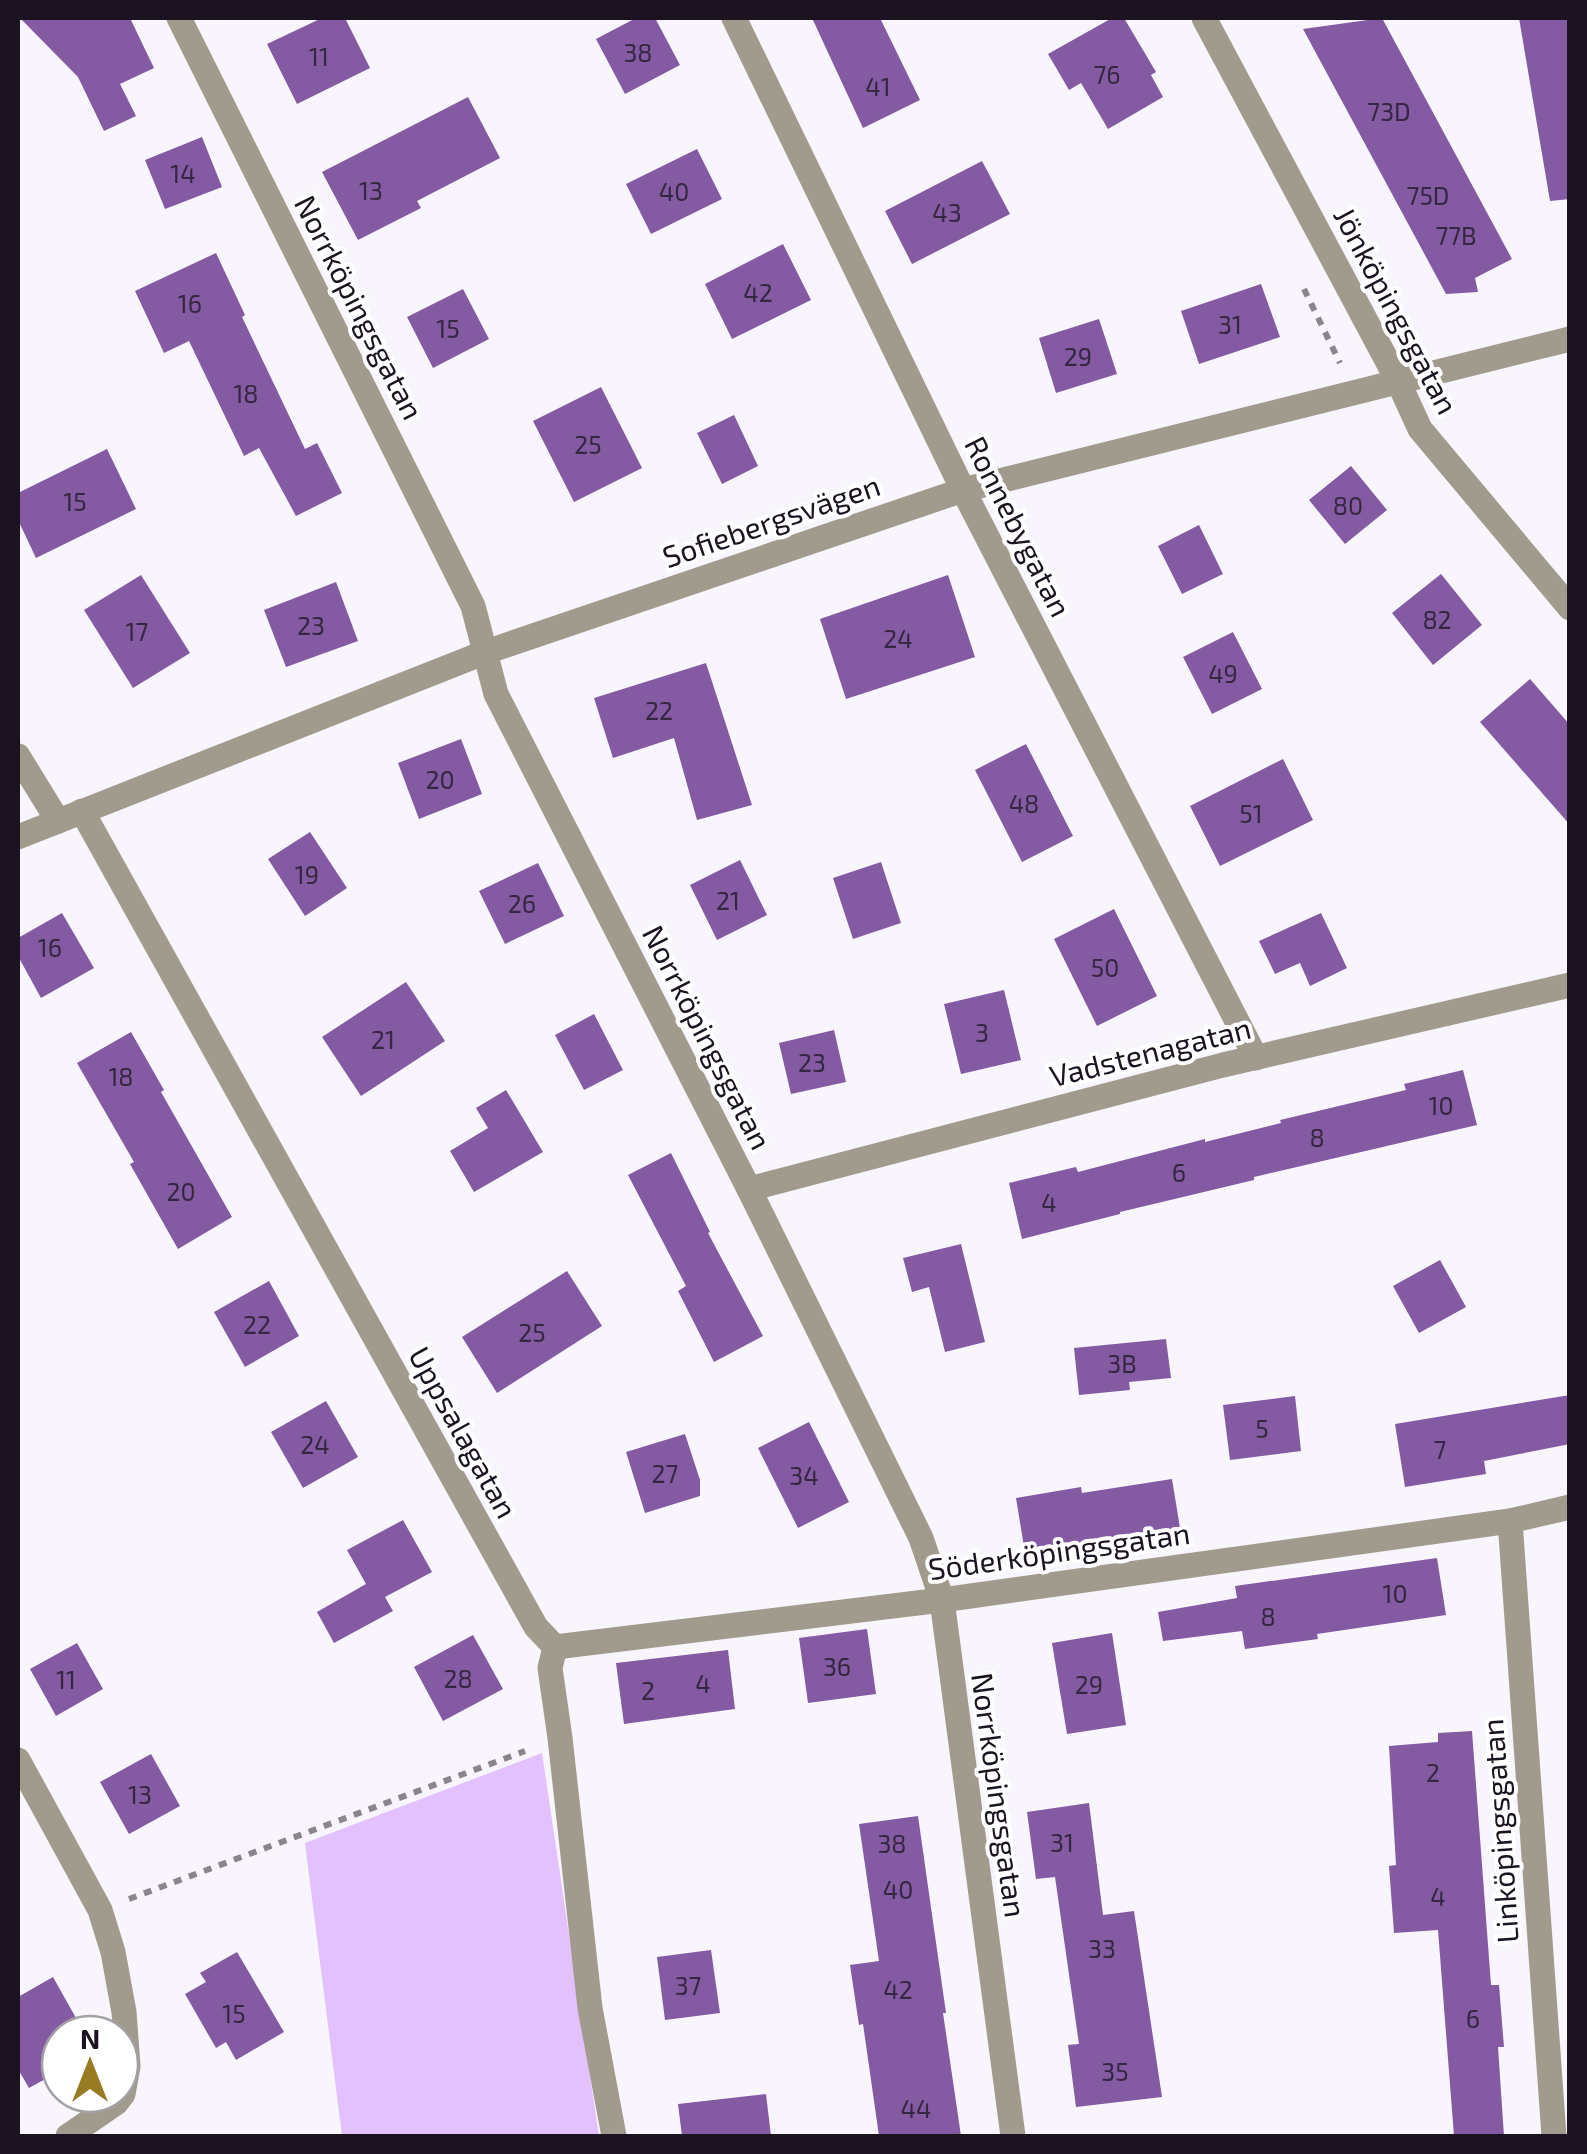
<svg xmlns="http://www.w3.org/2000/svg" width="1587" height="2154" font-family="'Exo 2',sans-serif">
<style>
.green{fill:#e2c1fe}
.building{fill:#845aa3}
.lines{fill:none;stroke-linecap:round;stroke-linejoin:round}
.path{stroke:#89848d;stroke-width:6;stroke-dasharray:8 8;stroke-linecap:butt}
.minor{stroke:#a09b8c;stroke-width:25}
.labels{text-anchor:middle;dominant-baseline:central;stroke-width:8;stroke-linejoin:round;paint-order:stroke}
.number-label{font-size:25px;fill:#352641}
.street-label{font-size:30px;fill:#1b1420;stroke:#fff}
</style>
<rect width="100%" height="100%" fill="#f8f5fc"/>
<!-- green -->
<polygon class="green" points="542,1753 599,2136 342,2136 305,1843"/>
<!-- building -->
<g class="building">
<polygon points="20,18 130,18 154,68 120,84 136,116 104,131 78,77"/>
<polygon points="322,18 345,18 370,68 297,104 267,44"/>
<polygon points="636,18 655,18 680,65 625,94 596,39"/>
<polygon points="812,18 880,18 920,100 863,128"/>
<polygon points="1112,18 1124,18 1156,72 1151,75 1163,97 1108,129 1081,83 1069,90 1048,54"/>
<polygon points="1382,18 1512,259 1475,278 1478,292 1446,294 1303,29"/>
<polygon points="1519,18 1570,18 1570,199 1550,201"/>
<polygon points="468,97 500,158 417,201 421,208 358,240 322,172"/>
<polygon points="202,137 222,187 165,209 145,160"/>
<polygon points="697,149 722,199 651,234 626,184"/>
<polygon points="982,161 1010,214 912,264 885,211"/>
<polygon points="783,244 811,300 732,339 705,284"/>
<polygon points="216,253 245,315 242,317 305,449 317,443 342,493 296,516 259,448 244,456 189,341 164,353 135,291"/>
<polygon points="1261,284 1280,337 1199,364 1181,311"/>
<polygon points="463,289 489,339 433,368 407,317"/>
<polygon points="1099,319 1117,374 1056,393 1039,338"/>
<polygon points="601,387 642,468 574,502 533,421"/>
<polygon points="734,415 758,466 722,484 697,433"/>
<polygon points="107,449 136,509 36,558 18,520 18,493"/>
<polygon points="1351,466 1387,510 1345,544 1309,500"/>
<polygon points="1199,525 1223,574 1182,594 1158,546"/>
<polygon points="1441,574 1482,625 1433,665 1392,613"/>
<polygon points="141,575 190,653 133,688 84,610"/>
<polygon points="948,575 975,657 846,699 820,619"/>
<polygon points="336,582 358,641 286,667 264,610"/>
<polygon points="1233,632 1262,689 1212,714 1183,657"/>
<polygon points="706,663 752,805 697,820 674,738 613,758 594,698"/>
<polygon points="1530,679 1570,725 1570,825 1480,722"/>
<polygon points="461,739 482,794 419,819 398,763"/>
<polygon points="1026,744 1073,836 1022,862 975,770"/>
<polygon points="1283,759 1313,820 1220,866 1190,806"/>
<polygon points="310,832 347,888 305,916 268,859"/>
<polygon points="740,860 767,915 717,940 690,885"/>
<polygon points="881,862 901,923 853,939 833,878"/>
<polygon points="538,863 564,916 505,944 479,891"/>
<polygon points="1114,909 1157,996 1097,1026 1054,939"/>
<polygon points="62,913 94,968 41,998 18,956 18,938"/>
<polygon points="1321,913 1347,968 1310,986 1300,963 1275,974 1259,941"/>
<polygon points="406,982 445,1041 361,1096 322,1037"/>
<polygon points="1004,990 1021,1060 961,1074 944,1004"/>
<polygon points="594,1014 623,1070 584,1090 555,1035"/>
<polygon points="834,1030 846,1082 791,1094 779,1043"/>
<polygon points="131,1032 164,1090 161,1092 232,1217 178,1249 130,1164 134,1162 77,1063"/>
<polygon points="1463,1070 1477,1125 1254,1177 1254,1180 1120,1212 1120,1214 1022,1239 1009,1183 1076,1167 1078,1172 1205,1139 1205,1142 1281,1123 1280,1120 1406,1090 1404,1084"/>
<polygon points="506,1090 543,1152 474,1192 450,1151 488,1128 476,1108"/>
<polygon points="671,1153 710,1232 708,1233 763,1336 714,1362 678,1291 686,1286 628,1175"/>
<polygon points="961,1244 985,1342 945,1352 929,1287 912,1292 903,1258"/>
<polygon points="1440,1260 1466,1307 1419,1333 1393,1286"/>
<polygon points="567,1271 602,1326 497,1393 462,1337"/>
<polygon points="269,1281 299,1336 245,1367 214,1312"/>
<polygon points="1166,1339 1171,1378 1129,1382 1130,1390 1079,1395 1074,1348"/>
<polygon points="1570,1395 1570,1444 1484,1461 1486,1474 1405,1487 1395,1424"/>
<polygon points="1295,1396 1301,1451 1230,1460 1223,1405"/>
<polygon points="326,1401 358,1457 303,1488 271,1432"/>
<polygon points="809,1422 849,1502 798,1528 758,1448"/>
<polygon points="685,1434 700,1480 700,1496 645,1513 626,1452"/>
<polygon points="1172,1479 1181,1534 1026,1559 1016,1498 1081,1487 1082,1493"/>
<polygon points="403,1520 432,1572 385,1597 393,1611 334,1643 317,1612 366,1584 347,1550"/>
<polygon points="1437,1558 1446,1615 1317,1634 1318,1639 1245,1649 1242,1631 1163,1641 1158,1612 1237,1598 1235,1586"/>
<polygon points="867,1629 876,1694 808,1703 799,1638"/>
<polygon points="1112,1633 1126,1725 1067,1734 1052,1643"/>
<polygon points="473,1635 503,1689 443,1721 414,1667"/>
<polygon points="77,1643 103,1689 56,1716 30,1669"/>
<polygon points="728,1650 735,1709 624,1724 616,1663"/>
<polygon points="1472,1731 1491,1985 1499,1985 1504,2047 1498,2047 1504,2136 1454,2136 1438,1930 1394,1933 1389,1866 1396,1865 1389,1746 1438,1742 1438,1733"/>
<polygon points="151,1754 180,1806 129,1834 100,1782"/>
<polygon points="1089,1803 1103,1915 1134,1911 1162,2097 1076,2107 1068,2045 1079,2044 1055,1877 1036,1879 1027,1812"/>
<polygon points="918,1816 946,2013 943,2013 961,2136 879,2136 863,2024 859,2025 850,1965 879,1961 859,1824"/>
<polygon points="711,1950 720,2013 665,2020 657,1957"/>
<polygon points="237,1952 284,2032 236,2060 226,2042 216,2048 185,1994 206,1982 200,1973"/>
<polygon points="53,1977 85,2034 60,2034 60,2071 29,2088 18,2069 18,1997"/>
<polygon points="766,2094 771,2136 682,2136 678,2104"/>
</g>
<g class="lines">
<!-- path -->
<g class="path">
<polyline points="1304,289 1340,363"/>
<polyline points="129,1899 525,1751"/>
</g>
<!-- minor -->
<g class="minor">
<polyline points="179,18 473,606 496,694 749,1189 921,1538 942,1600 1013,2136"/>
<polyline points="734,18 963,490 1256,1058"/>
<polyline points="1204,18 1398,381 1420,429 1570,608"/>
<polyline points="18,756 58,821"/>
<polyline points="82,811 536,1627 555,1647 550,1668 560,1738 590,2008 614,2136"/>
<polyline points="18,837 486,652 963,490 1570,339"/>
<polyline points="749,1189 1223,1065 1570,985"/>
<polyline points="1510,1521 1554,2136"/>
<polyline points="555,1647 942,1600 1510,1521 1570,1507"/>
<polyline points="18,1760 100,1910 113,1952 124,2012 128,2066 123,2094 116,2103 68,2136"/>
</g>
</g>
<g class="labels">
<!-- number labels -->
<g class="number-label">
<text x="638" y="52">38</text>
<text x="319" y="56">11</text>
<text x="1107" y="74">76</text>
<text x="878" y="86">41</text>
<text x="1389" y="111">73D</text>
<text x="183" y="173">14</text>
<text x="371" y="190">13</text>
<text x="674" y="191">40</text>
<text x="1428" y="195">75D</text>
<text x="947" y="212">43</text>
<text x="1456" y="235">77B</text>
<text x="758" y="292">42</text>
<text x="190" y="303">16</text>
<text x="1230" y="324">31</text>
<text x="448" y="328">15</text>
<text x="1078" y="356">29</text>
<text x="246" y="393">18</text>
<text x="588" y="444">25</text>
<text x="75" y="501">15</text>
<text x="1348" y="505">80</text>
<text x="1437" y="619">82</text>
<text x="311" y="625">23</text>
<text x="137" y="631">17</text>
<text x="898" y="638">24</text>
<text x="1223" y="673">49</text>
<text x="659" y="710">22</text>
<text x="440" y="779">20</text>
<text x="1024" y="803">48</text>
<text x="1251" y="813">51</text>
<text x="307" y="874">19</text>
<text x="728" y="900">21</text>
<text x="522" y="903">26</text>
<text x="50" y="947">16</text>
<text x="1105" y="967">50</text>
<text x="982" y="1032">3</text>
<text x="383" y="1039">21</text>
<text x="812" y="1062">23</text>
<text x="121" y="1076">18</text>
<text x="1441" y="1105">10</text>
<text x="1317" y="1137">8</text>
<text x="1179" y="1172">6</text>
<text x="181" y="1191">20</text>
<text x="1049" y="1202">4</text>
<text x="257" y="1324">22</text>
<text x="532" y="1332">25</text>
<text x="1122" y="1363">3B</text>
<text x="1262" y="1428">5</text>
<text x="315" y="1444">24</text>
<text x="1440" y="1449">7</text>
<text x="665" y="1473">27</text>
<text x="804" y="1475">34</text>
<text x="1395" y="1593">10</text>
<text x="1268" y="1616">8</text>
<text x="837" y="1666">36</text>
<text x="458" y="1678">28</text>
<text x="66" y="1679">11</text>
<text x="703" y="1683">4</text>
<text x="1089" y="1684">29</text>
<text x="648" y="1690">2</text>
<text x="1433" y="1772">2</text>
<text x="140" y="1794">13</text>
<text x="1062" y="1842">31</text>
<text x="892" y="1843">38</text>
<text x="898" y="1889">40</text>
<text x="1438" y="1896">4</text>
<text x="1102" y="1948">33</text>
<text x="688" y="1985">37</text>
<text x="898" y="1989">42</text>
<text x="234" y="2013">15</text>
<text x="1473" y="2018">6</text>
<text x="1115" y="2071">35</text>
<text x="916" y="2108">44</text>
</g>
<!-- street labels -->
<g class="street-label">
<text transform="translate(360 307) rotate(63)">Norrköpingsgatan</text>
<text transform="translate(1397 310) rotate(62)">Jönköpingsgatan</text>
<text transform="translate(771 520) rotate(-19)">Sofiebergsvägen</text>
<text transform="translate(1019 526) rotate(63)">Ronnebygatan</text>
<text transform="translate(708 1037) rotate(63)">Norrköpingsgatan</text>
<text transform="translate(1150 1051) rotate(-14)">Vadstenagatan</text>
<text transform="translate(464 1432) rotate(61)">Uppsalagatan</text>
<text transform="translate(1059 1550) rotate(-8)">Söderköpingsgatan</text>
<text transform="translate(1000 1795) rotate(82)">Norrköpingsgatan</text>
<text transform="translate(1499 1831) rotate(-94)">Linköpingsgatan</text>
</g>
</g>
<!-- border -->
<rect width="1587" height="2154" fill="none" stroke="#1b1420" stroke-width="40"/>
<!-- north arrow -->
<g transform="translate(90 2064)"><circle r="48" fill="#ffffff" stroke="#a4a1a6" stroke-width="2.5"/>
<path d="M0-8L18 38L0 25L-18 38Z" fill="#977c24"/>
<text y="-15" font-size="28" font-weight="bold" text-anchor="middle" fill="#1b1420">N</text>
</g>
</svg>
